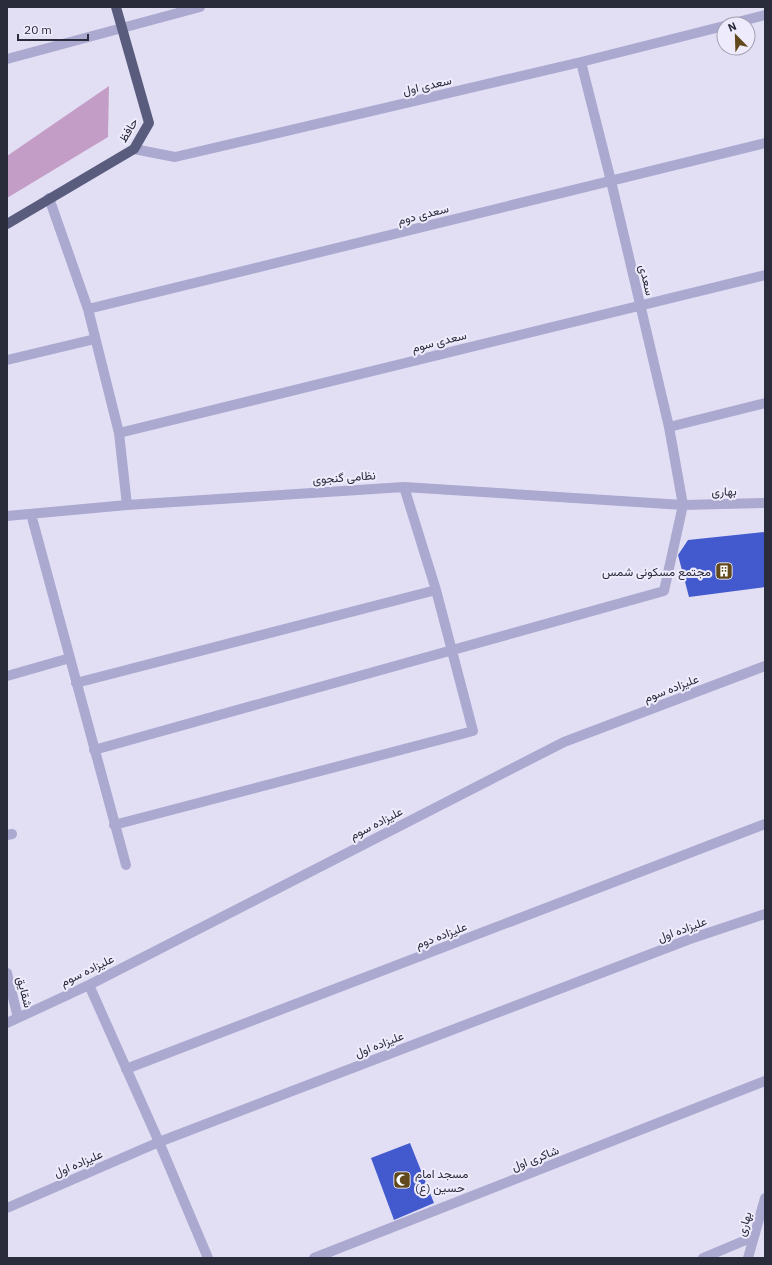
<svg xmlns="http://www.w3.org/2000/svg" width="772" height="1265" font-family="'IBM Plex Sans',Vazirmatn,sans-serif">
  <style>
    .green { fill: #c39dc6 }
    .building { fill: #435acf }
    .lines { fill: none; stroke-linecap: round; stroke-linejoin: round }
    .minor { stroke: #aba9cf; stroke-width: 10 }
    .major { stroke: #5a5c7e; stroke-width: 10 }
    .labels { text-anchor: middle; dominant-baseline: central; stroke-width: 4; stroke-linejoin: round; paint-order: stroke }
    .street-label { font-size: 12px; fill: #2a2b3b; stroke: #eeecfc }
    .poi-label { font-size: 12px; fill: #2a2b3b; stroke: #eeecfc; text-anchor: end }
  </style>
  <rect width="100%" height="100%" fill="#e2dff5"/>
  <!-- green -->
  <path class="green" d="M109 86 108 137 7 198V156Z"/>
  <!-- building -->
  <path class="building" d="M765 532V587L689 597 678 555 688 540Z
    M410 1143 434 1203 394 1220 371 1158Z"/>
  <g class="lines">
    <!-- minor -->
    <path class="minor" d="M730 24 765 15
      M7 59 200 7
      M134 149 175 157 581 62 724 26
      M49 198 88 309 119 433 127 505
      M88 309 765 143
      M7 360 95 339
      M669 427 765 403
      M119 433 765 275
      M31 514 126 865
      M7 516 127 505 404 487 683 505 765 503
      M7 676 70 658
      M76 683 436 590
      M94 750 664 591 683 505 669 427 611 181 581 62
      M114 825 473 731 436 590 404 487
      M7 835 12 834
      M7 973 18 1018
      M89 985 159 1142 208 1258
      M7 1023 89 985 564 742 765 666
      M126 1069 765 824
      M7 1208 159 1142 690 939 765 914
      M314 1258 765 1081
      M703 1258 753 1237
      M748 1258 765 1198"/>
    <!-- major -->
    <path class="major" d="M7 224 134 149 149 123 116 7"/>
  </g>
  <!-- icons -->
  <defs>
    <symbol id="building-square" viewBox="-11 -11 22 22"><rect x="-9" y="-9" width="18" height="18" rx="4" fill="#61491b" stroke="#eeecfc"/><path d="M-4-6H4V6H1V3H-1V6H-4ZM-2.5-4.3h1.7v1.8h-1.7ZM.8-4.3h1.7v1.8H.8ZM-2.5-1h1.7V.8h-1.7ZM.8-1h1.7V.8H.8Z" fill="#fff"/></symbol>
    <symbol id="mosque-square" viewBox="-11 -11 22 22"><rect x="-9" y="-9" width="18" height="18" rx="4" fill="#61491b" stroke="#eeecfc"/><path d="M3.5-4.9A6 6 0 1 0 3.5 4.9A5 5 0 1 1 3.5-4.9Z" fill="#fff"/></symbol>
  </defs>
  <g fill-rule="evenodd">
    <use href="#building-square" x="714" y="561" width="20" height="20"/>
    <use href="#mosque-square" x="392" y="1170" width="20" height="20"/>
  </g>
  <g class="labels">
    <!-- street labels -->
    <g class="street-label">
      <text transform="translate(427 85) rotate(-13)">سعدی اول</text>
      <text transform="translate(128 130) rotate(-59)">حافظ</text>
      <text transform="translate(423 214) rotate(-14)">سعدی دوم</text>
      <text transform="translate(647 280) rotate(77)">سعدی</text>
      <text transform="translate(439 341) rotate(-14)">سعدی سوم</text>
      <text transform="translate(344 477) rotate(-4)">نظامی گنجوی</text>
      <text transform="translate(724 491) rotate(-1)">بهاری</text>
      <text transform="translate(671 688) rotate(-21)">علیزاده سوم</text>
      <text transform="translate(376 823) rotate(-27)">علیزاده سوم</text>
      <text transform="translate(682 929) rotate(-20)">علیزاده اول</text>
      <text transform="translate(441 935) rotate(-21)">علیزاده دوم</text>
      <text transform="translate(87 970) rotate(-26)">علیزاده سوم</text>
      <text transform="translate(25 992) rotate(76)">شقایق</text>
      <text transform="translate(379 1044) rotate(-21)">علیزاده اول</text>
      <text transform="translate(535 1158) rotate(-21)">شاکری اول</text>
      <text transform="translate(78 1163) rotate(-23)">علیزاده اول</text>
      <text transform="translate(744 1224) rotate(-74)">بهاری</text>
    </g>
    <!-- poi labels -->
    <g class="poi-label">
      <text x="711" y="571">مجتمع مسکونی شمس</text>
      <text x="415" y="1173" text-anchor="start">مسجد امام<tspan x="415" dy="14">حسین (ع)</tspan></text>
    </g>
  </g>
  <!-- border -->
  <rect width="772" height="1265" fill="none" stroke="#2a2b3b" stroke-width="16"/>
  <!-- north arrow -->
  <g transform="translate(736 36) rotate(337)"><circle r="19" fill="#eeecfc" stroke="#a09faf"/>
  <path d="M0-3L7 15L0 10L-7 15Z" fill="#61491b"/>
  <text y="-6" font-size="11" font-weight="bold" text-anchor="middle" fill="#2a2b3b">N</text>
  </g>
  <!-- scale -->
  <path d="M18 34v6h70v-6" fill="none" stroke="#2a2b3b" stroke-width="2"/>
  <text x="24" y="34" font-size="12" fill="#2a2b3b" stroke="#eeecfc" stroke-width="3" paint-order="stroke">20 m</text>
</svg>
